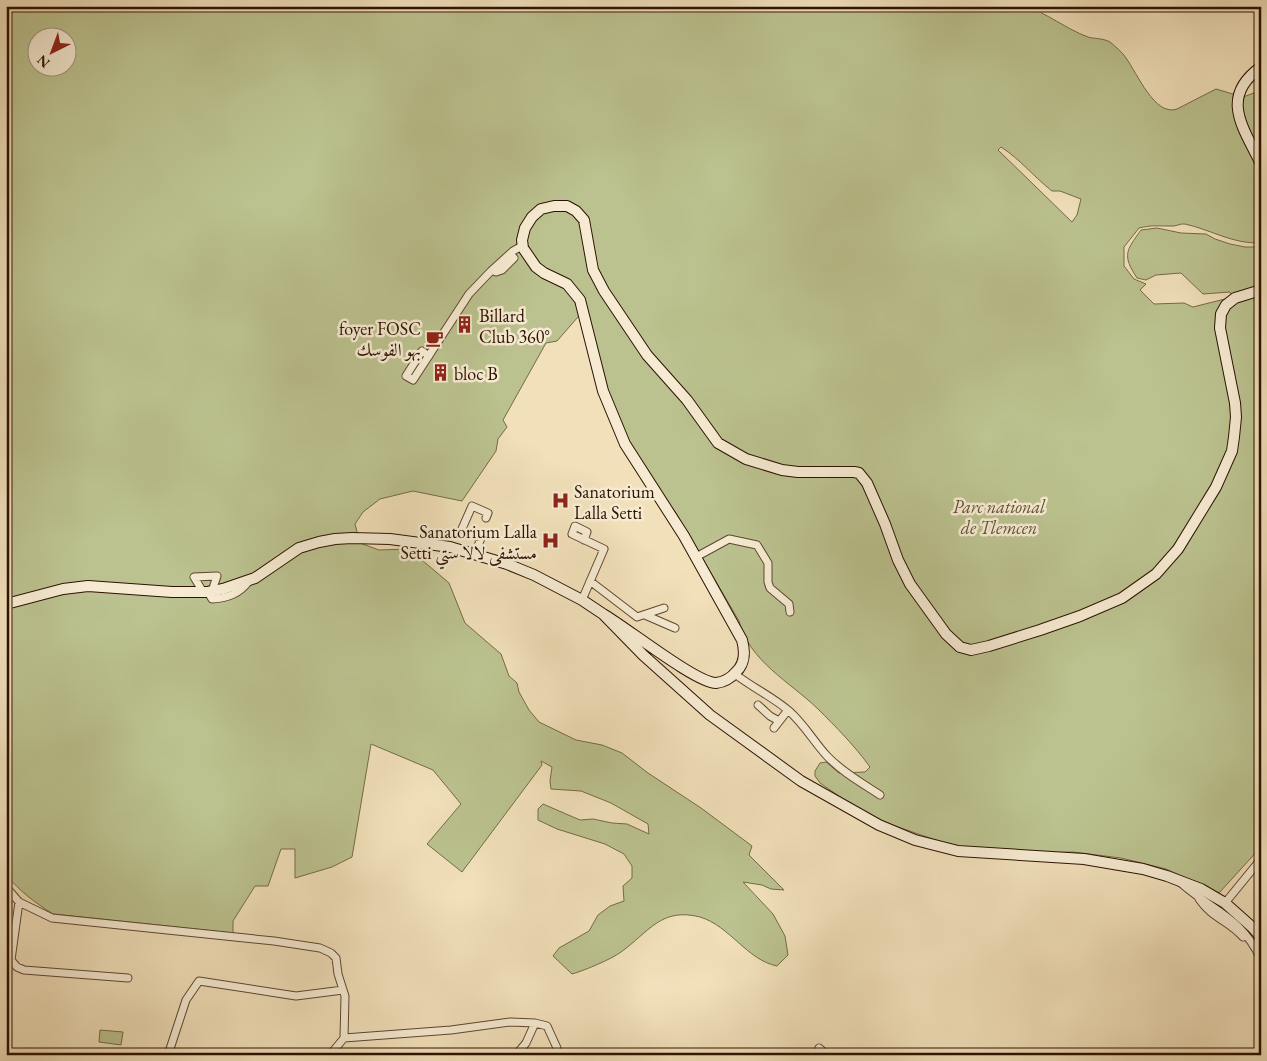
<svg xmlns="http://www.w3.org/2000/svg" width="1267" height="1061" font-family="'EB Garamond',Amiri,serif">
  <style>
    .green { fill: #bbc28f; stroke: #746a48; fill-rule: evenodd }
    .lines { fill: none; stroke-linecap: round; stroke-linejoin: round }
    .minor-casing { stroke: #5e4630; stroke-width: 9 }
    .secondary-casing { stroke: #2d1202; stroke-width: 12 }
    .minor { stroke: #f6ebd2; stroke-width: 7 }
    .secondary { stroke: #f6ebd2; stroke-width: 10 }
    .labels { text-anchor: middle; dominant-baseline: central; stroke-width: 5; stroke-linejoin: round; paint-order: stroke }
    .poi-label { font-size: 18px; fill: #2d1202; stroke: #f6ebd2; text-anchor: start }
    .park-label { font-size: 18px; font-style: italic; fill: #5f5033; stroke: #f6ebd2 }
  </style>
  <rect width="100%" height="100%" fill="#f1e0ba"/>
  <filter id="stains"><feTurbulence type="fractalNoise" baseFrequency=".004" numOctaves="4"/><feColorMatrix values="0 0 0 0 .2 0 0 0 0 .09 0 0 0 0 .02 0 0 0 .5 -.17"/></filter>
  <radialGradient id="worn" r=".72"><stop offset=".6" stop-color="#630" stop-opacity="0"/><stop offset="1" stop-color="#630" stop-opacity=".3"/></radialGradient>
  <!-- green -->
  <path class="green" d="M6 6H1025C1047 13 1066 29 1088 37 1095 39 1103 38 1110 42 1116 47 1122 52 1126 58 1137 73 1155 117 1177 109L1216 89 1243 97 1254 93 1261 96V243C1232 244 1212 230 1185 224 1180 223 1176 227 1170 226 1158 226 1152 225 1139 228L1124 247V266L1134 279 1146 284 1140 290 1154 304 1184 303 1193 307 1233 297 1230 292 1203 294 1181 273 1156 275 1146 280 1137 278C1122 255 1126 251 1141 230L1157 228 1181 233 1206 234 1215 239 1230 244 1245 247H1261V847L1219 893 1166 869 1121 858 1073 852 1037 853 956 847 898 827 862 812 820 783 815 776V771L820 763 826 762 839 773 865 772 870 767C855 746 836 727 818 709 790 682 749 661 739 621L676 513 656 487 628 440 608 395 584 310 557 341 546 343 503 420 507 427 498 439 496 451 462 501 413 491 380 499 363 512 355 524 360 543 379 550 409 549 449 583 465 623 501 654 509 676 517 683 519 692 529 710 539 722 576 740 602 745 622 753 648 773 701 808 752 846 749 855 784 890 771 889 762 885 743 882 773 914 785 936 788 955 777 966C747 960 730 926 700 917 661 907 649 932 621 952 612 959 583 971 572 974L553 956 559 948 589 931 598 915 610 906 624 901 623 886 632 878V866L624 854 605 844 557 829 538 820V809L543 804 580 820 593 819 612 823 627 824 649 834 648 824 611 803 581 791 551 789 550 781 552 767 541 761 542 765 462 872 427 844 461 804 433 770 371 744 352 857 332 867 295 878V849H281L268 886H255L233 921V933L53 914C34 902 21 892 6 875ZM38 38H68V68H38ZM1001 147C1020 159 1034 177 1052 191H1060L1081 199 1077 215 1072 222 998 150Z
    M100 1030 123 1032 121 1045 99 1042Z"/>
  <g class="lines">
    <defs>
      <path id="minor" d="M493 269 496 272 502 270 514 258 510 254
        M429 356 422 351 406 376 413 380 469 294 491 271 513 251 522 246
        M475 554 481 538 461 531 472 506 488 513 486 518
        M696 557 729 539 757 545 768 563V582L770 588 789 604 790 612
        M590 581 637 617 664 608
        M203 592 194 577 217 576 212 591
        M208 592 212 599C228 598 239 594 249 581
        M582 600 604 549 572 534 575 526 587 532 584 540
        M645 615 675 628
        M735 674C753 688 773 697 789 711 804 724 814 742 827 756 842 772 862 783 880 795
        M758 705 770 716 779 721
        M774 728 788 710
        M1181 883C1214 912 1240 916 1261 959
        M6 887 19 902 52 918 274 941 320 948 331 953 336 958 338 974 345 996 344 1038 330 1055
        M1199 899C1212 918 1229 921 1243 937
        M19 902 11 960 17 967 24 970 128 978
        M1225 903 1261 859
        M535 1023 547 1026 557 1048V1055
        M344 1038 451 1030 510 1022 535 1023 526 1043 516 1055
        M819 1048 827 1055
        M168 1055 186 1000 199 981 296 996 343 990"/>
      <path id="secondary" d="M1261 67C1219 97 1243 127 1261 164
        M6 604 63 589 88 586 172 592H208L223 589 255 578 299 548 319 542 335 539 352 538 390 539 450 547 507 564 534 575 582 600 603 614 643 655 710 715 801 781 879 825 915 840 958 851 1084 859 1143 869 1167 876 1201 889 1225 903 1252 927 1261 937
        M603 614C626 627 696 683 716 683 724 682 731 678 736 672 745 664 745 651 742 640L684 536 625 444 603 391 580 300 567 284 544 273 536 267 523 248 522 240 525 228 532 217 541 209 554 206H567L576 211 584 220 593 270 604 291 647 355 687 400 718 443 746 459 782 470 798 472H854L859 473 867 483 885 524 898 560 910 584 946 634 960 647 971 650 989 646 1040 630 1080 616 1122 598 1156 574 1178 549 1216 487 1232 451 1234 437 1236 417 1235 403 1220 328 1221 314 1226 305 1235 298 1261 290"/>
    </defs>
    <!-- minor casing -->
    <use href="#minor" class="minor-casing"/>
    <!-- secondary casing -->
    <use href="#secondary" class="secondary-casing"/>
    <!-- minor -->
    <use href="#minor" class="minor"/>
    <!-- secondary -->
    <use href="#secondary" class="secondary"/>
  </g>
  <!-- icons -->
  <defs>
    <symbol id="building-bare" viewBox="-9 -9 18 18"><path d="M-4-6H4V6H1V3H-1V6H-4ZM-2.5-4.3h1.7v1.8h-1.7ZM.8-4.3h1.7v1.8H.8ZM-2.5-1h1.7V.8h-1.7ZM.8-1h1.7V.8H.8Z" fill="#8f2418" stroke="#f6ebd2" stroke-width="2.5" paint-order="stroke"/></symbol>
    <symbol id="cafe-bare" viewBox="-9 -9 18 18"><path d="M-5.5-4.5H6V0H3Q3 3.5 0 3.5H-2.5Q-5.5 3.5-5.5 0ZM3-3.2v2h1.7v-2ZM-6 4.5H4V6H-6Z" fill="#8f2418" stroke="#f6ebd2" stroke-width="2.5" paint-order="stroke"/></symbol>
    <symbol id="hospital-bare" viewBox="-9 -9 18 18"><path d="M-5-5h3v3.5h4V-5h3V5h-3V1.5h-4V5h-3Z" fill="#8f2418" stroke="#f6ebd2" stroke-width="2.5" paint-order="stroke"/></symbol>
  </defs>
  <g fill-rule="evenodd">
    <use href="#building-bare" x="452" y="312" width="25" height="25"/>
    <use href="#cafe-bare" x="422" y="326" width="25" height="25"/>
    <use href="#building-bare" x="428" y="360" width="25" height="25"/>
    <use href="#hospital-bare" x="548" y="488" width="25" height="25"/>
    <use href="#hospital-bare" x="538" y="528" width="25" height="25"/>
  </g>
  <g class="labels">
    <!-- poi labels -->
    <g class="poi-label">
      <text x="479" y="315">Billard<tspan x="479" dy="21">Club 360°</tspan></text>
      <text x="421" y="328" text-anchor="end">foyer FOSC<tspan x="421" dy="21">بهو الفوسك</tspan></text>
      <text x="454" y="373">bloc B</text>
      <text x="574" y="491">Sanatorium<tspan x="574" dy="21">Lalla Setti</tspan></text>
      <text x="537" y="531" text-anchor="end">Sanatorium Lalla<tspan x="537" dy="21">Setti مستشفى لالا ستي</tspan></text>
    </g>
    <!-- park labels -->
    <g class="park-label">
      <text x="999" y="506">Parc national<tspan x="999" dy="21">de Tlemcen</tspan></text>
    </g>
  </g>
  <!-- margin -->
  <rect width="1267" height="1061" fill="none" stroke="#f1e0ba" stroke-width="25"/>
  <rect x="8" y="8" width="1252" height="1046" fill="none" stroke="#2d1202" stroke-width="2.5"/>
  <rect x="12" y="12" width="1242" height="1036" fill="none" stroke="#2d1202"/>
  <!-- north arrow -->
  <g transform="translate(52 52) rotate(222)"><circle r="24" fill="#f6ebd2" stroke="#a6947f"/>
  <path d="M0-4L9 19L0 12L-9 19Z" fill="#8f2418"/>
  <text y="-8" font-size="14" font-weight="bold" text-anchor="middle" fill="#2d1202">N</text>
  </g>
  <rect width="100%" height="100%" filter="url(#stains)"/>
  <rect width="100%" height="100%" fill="url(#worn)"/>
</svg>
